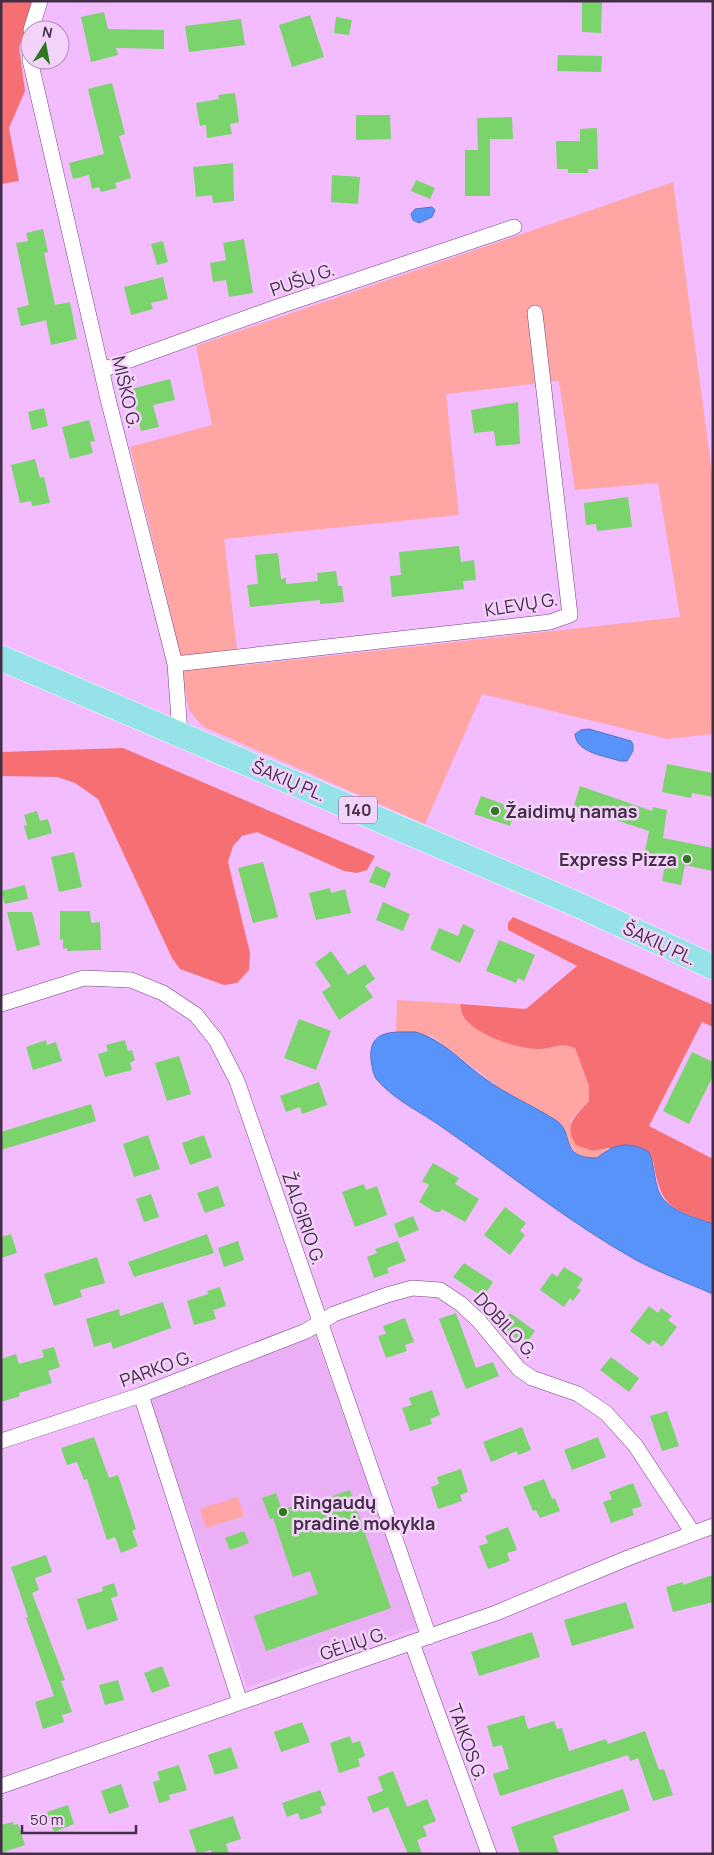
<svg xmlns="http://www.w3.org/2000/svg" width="714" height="1855" font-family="Manrope,sans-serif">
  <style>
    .built { fill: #ebaff6 }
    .green { fill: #ffa5a4; fill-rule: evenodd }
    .forest { fill: #f67073 }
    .water { fill: #5893f9; stroke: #5274c4 }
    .building { fill: #7ad36b }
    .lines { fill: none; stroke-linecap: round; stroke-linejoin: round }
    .minor-casing { stroke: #73437d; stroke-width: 16 }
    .primary-casing { stroke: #fff; stroke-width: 26 }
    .minor { stroke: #fff; stroke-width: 15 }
    .primary { stroke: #95e3e8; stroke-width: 25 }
    .poi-dot { fill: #2d781f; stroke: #f4d3fb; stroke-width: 2 }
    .labels { text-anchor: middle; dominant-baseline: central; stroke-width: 5; stroke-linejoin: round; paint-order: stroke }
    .shield { fill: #f4d3fb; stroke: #785f7d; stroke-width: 1 }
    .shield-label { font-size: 16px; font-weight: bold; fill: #432d47 }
    .street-label { font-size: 18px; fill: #432d47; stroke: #f4d3fb }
    .poi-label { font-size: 18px; font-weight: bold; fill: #432d47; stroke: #f4d3fb; text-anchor: start }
  </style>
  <rect width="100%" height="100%" fill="#f3bcfe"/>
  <!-- built -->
  <path class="built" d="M315 1335 418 1627 247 1687 149 1396Z"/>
  <!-- green -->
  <path class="green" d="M673 182 713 480 712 734 667 739 482 694 425 824 202 726 189 710 171 615 130 447 212 425 196 346ZM559 381 575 490 658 483 680 617 239 666 224 539 459 515 446 394Z
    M397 1000 460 1004 464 1018 542 1049 562 1043 575 1048 589 1086V1101L570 1121 593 1151 608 1148 598 1158C581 1158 575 1155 567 1140L432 1036 396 1032Z
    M238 1497 244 1516 206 1528 200 1509Z"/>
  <!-- forest -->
  <path class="forest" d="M1 1H37L19 47 25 91 9 128 19 181 1 184Z
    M123 748 375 856 367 870 357 873 344 871 257 832 242 836 233 846 228 862 250 953 249 970 237 983 224 985 180 969 172 958 98 799 75 783 57 777 1 776V752Z
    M513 917 713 1005V1027L702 1022 649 1126 713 1159V1224C669 1207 662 1209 653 1161L608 1148 593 1151 576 1145C563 1124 575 1117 589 1101V1086L575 1048C557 1042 557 1048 541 1049 517 1049 481 1037 465 1019 462 1015 461 1009 460 1004L526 1009 577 966 508 930V923Z"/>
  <!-- water -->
  <path class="water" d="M432 207 435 210 432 217 419 223 413 220 411 214 415 209Z
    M589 729 631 741 633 744V751L627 761H620C606 756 576 753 575 734L581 730Z
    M416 1032C443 1040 462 1062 484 1078 507 1095 534 1106 557 1121 575 1134 558 1158 597 1158 615 1143 629 1141 649 1152 654 1164 654 1177 658 1190 666 1211 694 1217 713 1224V1294C688 1283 660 1273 636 1260 568 1222 507 1172 442 1127 421 1112 396 1101 378 1081 373 1076 372 1066 371 1060 368 1029 393 1032 416 1032Z"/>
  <!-- building -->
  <path class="building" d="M582 1H602L601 33 582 32Z
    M104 12 108 29 164 30V49L116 48 118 55 91 62 81 17Z
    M310 15 324 57 292 67 279 25Z
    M336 17 352 20 349 35 334 33Z
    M241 19 245 45 189 52 185 26Z
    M558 55 602 56 601 72 557 71Z
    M112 83 125 134 119 136 131 178 115 183 117 188 101 192 99 187 92 189 89 175 73 179 69 163 104 154 88 89Z
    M235 93 239 122 230 124 232 134 207 138 206 125 200 126 196 103 219 99 218 95Z
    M356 115H390L391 139 356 140Z
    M512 117 513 139H490V196H465V150H478L477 118Z
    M597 128 598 169H588V173H568V169H557L556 141H580V129Z
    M233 163 234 201 213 203 212 195 196 197 193 167Z
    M332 175 360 177 358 204 331 202Z
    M416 180 435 188 430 199 411 191Z
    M43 229 48 252 44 253 55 305 70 302 77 339 51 345 46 320 21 326 17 308 29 305 16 243 28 241 26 233Z
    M244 239 253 293 229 297 226 280 213 282 210 263 226 260 223 243Z
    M163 241 168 262 157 265 151 244Z
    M163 277 168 299 151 303 153 309 131 315 124 287Z
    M170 379 175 400 153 405 159 427 141 431 131 389Z
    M518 402 520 444 496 446 494 431 474 433 471 410Z
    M44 408 48 426 32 430 28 412Z
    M89 420 95 441 90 442 93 453 70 459 62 427Z
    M35 459 40 478 44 477 50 503 32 506 31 501 20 503 11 465Z
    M628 497 632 527 597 531 596 524 586 525 584 503Z
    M459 546 461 562 474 560 476 580 463 581 464 589 392 597 390 576 401 575 399 552Z
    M278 553 281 579 286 578V584L318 581 317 573 336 571 338 586H342L344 602 320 604V600L250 607 247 585 258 584 255 555Z
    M667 764 713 773V797L692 793 691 798 662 792Z
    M580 786 652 811 653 807 667 810 663 838 713 848V871L685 865 681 885 662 881 665 866 643 862 649 831 574 806Z
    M481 796 516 809 510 826 474 814Z
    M37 811 40 821 48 819 52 833 28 840 24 826 27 825 24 815Z
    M74 852 82 887 59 892 51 857Z
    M263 862 278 917 253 923 238 868Z
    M376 866 391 873 385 888 369 882Z
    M25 885 28 899 5 904 1 891Z
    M330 888 331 893 345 889 351 913 316 920 309 893Z
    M383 902 410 914 403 931 376 920Z
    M60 911H90L91 923 100 922 101 950 67 951V948L63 949V939L60 940Z
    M7 912H32L40 945 17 951Z
    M463 924 475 930 460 963 430 949 439 928 458 936Z
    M499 940 535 955 524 981 518 978 516 983 486 971Z
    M331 951 348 975 365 964 375 979 365 986 373 997 339 1020 322 992 331 986 315 963Z
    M299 1019 331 1031 316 1070 284 1058Z
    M46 1040 47 1045 56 1042 62 1061 33 1070 26 1047Z
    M125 1040 128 1051 132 1050 135 1060 130 1063 132 1070 105 1077 98 1054 108 1051 106 1045Z
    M692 1052 713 1062V1076L689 1124 663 1111Z
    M179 1056 191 1094 167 1101 155 1063Z
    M319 1082 327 1105 302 1114 300 1107 286 1112 280 1096Z
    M91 1104 96 1121 1 1150V1132Z
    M148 1135 160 1169 134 1177 123 1144Z
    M204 1135 212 1157 190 1165 182 1143Z
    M433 1163 459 1178 455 1184 479 1199 465 1222 442 1209 440 1212H435L419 1202 429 1185 422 1181Z
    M364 1184 366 1190 377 1186 387 1215 355 1227 342 1192Z
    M218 1186 225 1206 205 1213 197 1193Z
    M151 1194 159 1217 144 1222 136 1199Z
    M505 1207 526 1223 520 1231 525 1235 510 1255 484 1235Z
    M413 1216 419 1230 399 1238 394 1224Z
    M11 1234 17 1253 1 1258V1237Z
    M207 1234 214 1253 134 1277 128 1262Z
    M238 1241 244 1260 224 1267 218 1248Z
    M398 1241 406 1261 387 1268 389 1273 374 1278 367 1257 377 1253 375 1249Z
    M97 1257 105 1283 80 1290 82 1297 54 1306 44 1274Z
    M464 1263 493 1282 483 1297 453 1277Z
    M564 1267 583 1279 577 1288 581 1290 573 1301 570 1298 564 1307 540 1290 552 1273 557 1277Z
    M220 1287 226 1306 213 1310 216 1319 194 1325 187 1301 208 1294 207 1291Z
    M163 1302 171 1328 113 1349 111 1342 94 1347 86 1319 119 1309 120 1316Z
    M649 1306 658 1313 661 1308 672 1316 668 1320 677 1327 662 1347 653 1340 649 1345 630 1331Z
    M456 1313 476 1368 493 1362 499 1376 466 1389 439 1319Z
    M510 1313 535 1331 525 1345 509 1333 507 1337 498 1329Z
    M405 1318 414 1342 405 1345 407 1351 386 1358 378 1336 386 1334 383 1326Z
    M54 1347 60 1367 48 1371 52 1383 19 1393 20 1396 1 1402V1359L16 1354 19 1364 44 1357 42 1350Z
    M611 1357 639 1378 629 1392 600 1370Z
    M432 1390 440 1415 430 1419 432 1424 410 1431 402 1408 412 1405 409 1398Z
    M667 1411 679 1446 662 1451 650 1416Z
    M522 1427 531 1450 518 1455 517 1451 491 1462 483 1442Z
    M94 1437 109 1478 118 1475 136 1529 132 1531 138 1546 121 1553 115 1537 107 1540 87 1479 84 1480 77 1462 67 1465 61 1448Z
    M598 1437 606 1457 572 1470 564 1450Z
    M461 1469 468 1492 460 1495 462 1501 438 1509 431 1487 439 1484 437 1477Z
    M544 1479 552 1499 555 1498 560 1511 540 1518 536 1510 533 1511 523 1487Z
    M633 1483 642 1506 632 1509 634 1515 611 1523 603 1502 612 1499 609 1492Z
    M350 1490 391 1608 266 1651 254 1616 318 1594 310 1571 293 1577 273 1518 270 1519 262 1498 276 1493 282 1510 300 1503 301 1507Z
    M508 1527 517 1550 507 1553 510 1561 488 1569 479 1546 488 1543 485 1536Z
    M244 1531 249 1543 230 1550 225 1538Z
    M46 1555 52 1572 35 1578 39 1590 32 1593 65 1680 61 1681 72 1712 62 1715 64 1722 43 1729 35 1702 54 1696 26 1618 28 1617 11 1567Z
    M713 1575V1602L673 1612 666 1587 683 1582V1585Z
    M114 1583 118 1596 111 1598 118 1620 87 1630 77 1599 103 1591 102 1587Z
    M626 1602 634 1628 572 1646 564 1620Z
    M532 1632 540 1657 479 1676 471 1652Z
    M162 1666 170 1686 152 1693 144 1673Z
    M118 1680 124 1700 105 1705 99 1685Z
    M524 1715 528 1729 554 1721 557 1729 562 1728 569 1751 606 1739 608 1744 645 1731 659 1770 664 1769 673 1795 653 1801 638 1758 630 1761 628 1755 500 1796 493 1774 509 1769 502 1745 493 1747 487 1726Z
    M302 1722 310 1742 281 1752 274 1732Z
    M350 1736 352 1743 360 1741 365 1756 358 1759 360 1766 339 1773 330 1743Z
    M231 1747 238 1768 215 1775 208 1755Z
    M179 1765 187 1790 169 1795 170 1800 159 1803 153 1782 160 1780 157 1772Z
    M393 1771 407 1807 427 1799 436 1821 423 1826 427 1836 417 1840 422 1854H408L388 1807 373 1813 367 1797 383 1791 378 1777Z
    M121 1784 129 1807 109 1814 101 1791Z
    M623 1789 630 1810 553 1836 559 1854H520L511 1827Z
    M320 1790 326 1805 320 1807 322 1813 301 1820 298 1813 287 1817 282 1803Z
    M68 1805 74 1824 54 1832 47 1812Z
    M233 1816 241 1839 226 1844 229 1854H212L211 1850 197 1854 189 1830Z
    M13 1822 14 1825 18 1824 25 1845 1 1853V1825Z"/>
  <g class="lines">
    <defs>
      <path id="minor" d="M31 30 40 1
        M30 39V58
        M30 60 108 399 175 664 180 734
        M102 370 277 307 514 227
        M175 664 550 622 570 615 535 313
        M1 1004 84 978 131 980 163 993 196 1015 216 1040 237 1081 429 1637
        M141 1395 240 1702
        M1 1441 141 1395 306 1331 334 1314 387 1295 412 1288 440 1290 461 1304 479 1321 519 1369 532 1378 578 1394 606 1413 635 1445 693 1533
        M412 1643 489 1854
        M1 1786 496 1613 628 1558 713 1526"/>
      <path id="primary" d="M1 658 574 903 713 967"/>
    </defs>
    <!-- minor casing -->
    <use href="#minor" class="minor-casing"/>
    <!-- primary casing -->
    <use href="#primary" class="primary-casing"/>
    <!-- minor -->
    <use href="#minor" class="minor"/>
    <!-- primary -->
    <use href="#primary" class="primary"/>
  </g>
  <!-- markers -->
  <g class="poi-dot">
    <circle cx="495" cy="811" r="5"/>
    <circle cx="687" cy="859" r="5"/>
    <circle cx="283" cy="1512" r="5"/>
  </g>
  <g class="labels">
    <!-- shield labels -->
    <rect class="shield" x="339" y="796.5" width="38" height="27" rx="4"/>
    <g class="shield-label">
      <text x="358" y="810">140</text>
    </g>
    <!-- street labels -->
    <g class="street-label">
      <text transform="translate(302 279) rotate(-19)">PUŠŲ G.</text>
      <text transform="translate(127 392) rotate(77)">MIŠKO G.</text>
      <text transform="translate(521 604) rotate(-9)">KLEVŲ G.</text>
      <text transform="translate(289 780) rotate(23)">ŠAKIŲ PL.</text>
      <text transform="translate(660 943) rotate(25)">ŠAKIŲ PL.</text>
      <text transform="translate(304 1218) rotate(71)">ŽALGIRIO G.</text>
      <text transform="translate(506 1325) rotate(47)">DOBILO G.</text>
      <text transform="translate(156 1368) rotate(-20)">PARKO G.</text>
      <text transform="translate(353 1643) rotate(-19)">GĖLIŲ G.</text>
      <text transform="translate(468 1742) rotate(70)">TAIKOS G.</text>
    </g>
    <!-- poi labels -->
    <g class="poi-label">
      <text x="505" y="811">Žaidimų namas</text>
      <text x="677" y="859" text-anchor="end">Express Pizza</text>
      <text x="293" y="1502">Ringaudų<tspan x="293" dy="21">pradinė mokykla</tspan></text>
    </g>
  </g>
  <!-- border -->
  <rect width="714" height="1855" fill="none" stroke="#432d47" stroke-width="5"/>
  <!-- north arrow -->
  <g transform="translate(45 45) rotate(11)"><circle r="24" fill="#f4d3fb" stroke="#ad91b3"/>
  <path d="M0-4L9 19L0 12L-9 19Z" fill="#2d781f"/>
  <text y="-8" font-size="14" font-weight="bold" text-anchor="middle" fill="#432d47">N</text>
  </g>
  <!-- scale -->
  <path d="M22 1825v8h114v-8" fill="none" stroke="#432d47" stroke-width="2.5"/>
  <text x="30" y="1825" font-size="15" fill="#432d47" stroke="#f4d3fb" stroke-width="4" paint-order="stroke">50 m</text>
</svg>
